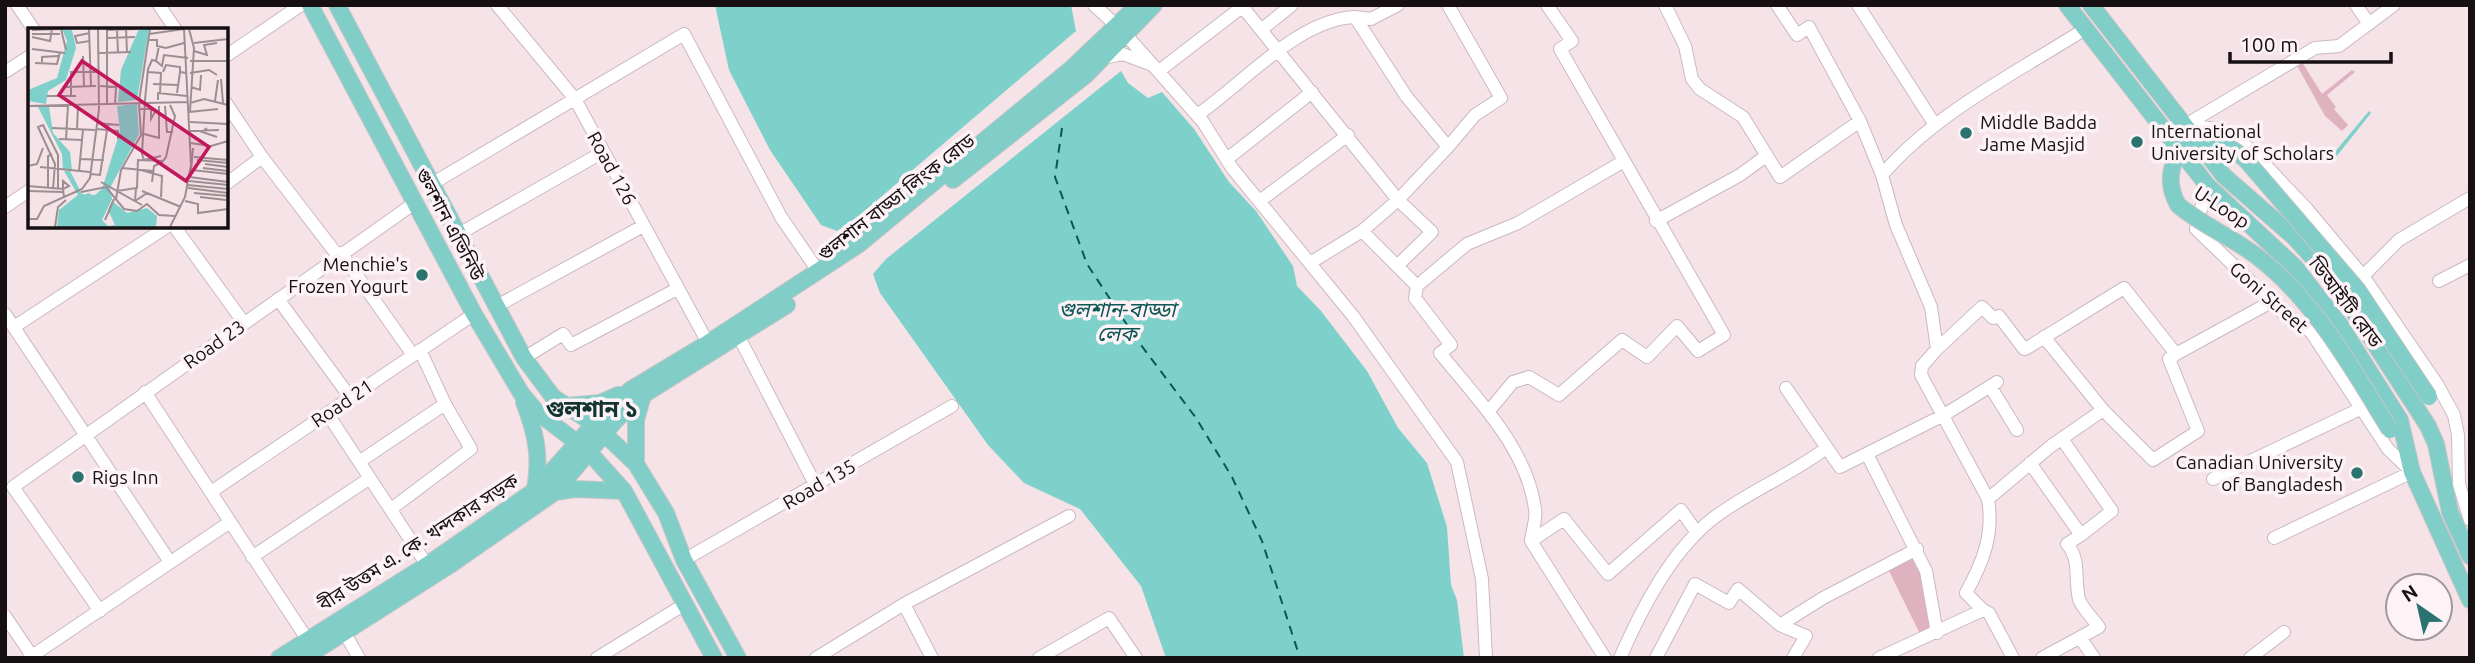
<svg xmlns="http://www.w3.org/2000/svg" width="2475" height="663" font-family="Ubuntu,'Noto Sans Bengali',sans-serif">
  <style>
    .green { fill: #dfb2c0 }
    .water { fill: #7dd1ca }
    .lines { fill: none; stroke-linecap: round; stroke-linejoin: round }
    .ferry { stroke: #0c5753; stroke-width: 2; stroke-dasharray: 9 7; stroke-linecap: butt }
    .minor-casing { stroke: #cab9be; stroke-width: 14 }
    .major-casing { stroke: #c7c6c6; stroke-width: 18 }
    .minor { stroke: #fff; stroke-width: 12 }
    .major { stroke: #81cdc8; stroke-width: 16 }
    .major-bridge-casing { stroke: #c7c6c6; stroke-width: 18; stroke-linecap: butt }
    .major-bridge { stroke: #81cdc8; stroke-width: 16 }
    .poi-dot { fill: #2a736e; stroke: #fdf3f6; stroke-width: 2.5 }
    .labels { text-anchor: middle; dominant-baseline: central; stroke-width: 7; stroke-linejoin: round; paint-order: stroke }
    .poi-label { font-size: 19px; fill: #161012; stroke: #fdf3f6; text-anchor: start }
    .street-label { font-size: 19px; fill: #161012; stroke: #fdf3f6 }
    .water-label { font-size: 21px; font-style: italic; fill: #0c5753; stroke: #fdf3f6 }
    .quarter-label { font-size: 23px; font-weight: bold; fill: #123532; stroke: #fdf3f6 }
    .inset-river { fill: none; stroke: #7dd1ca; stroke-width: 3.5 }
    .inset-road { fill: none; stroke: #9c8f92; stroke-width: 2 }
    .view { fill: #c2185b; fill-opacity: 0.15; stroke: #c2185b; stroke-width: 3.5 }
    .inset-edge { fill: none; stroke: #161012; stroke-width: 3.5 }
  </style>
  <rect width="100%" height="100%" fill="#f5e3e8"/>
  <!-- green -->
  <path class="green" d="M2300 59 2322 94 2352 70 2355 72 2327 95 2336 107 2334 109 2348 125 2342 131 2325 116 2295 62Z
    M1914 555 1923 571 1935 625 1919 632 1888 569Z"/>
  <!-- water -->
  <path class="water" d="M715 5H1071L1076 31 855 219 837 231 821 225 770 150 729 70Z
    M1121 71 1128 83 1148 98 1162 92 1194 129 1229 182 1256 211 1293 266 1297 286 1321 311 1367 371 1398 428 1427 463 1447 527 1451 585 1457 600 1464 658H1166L1141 586 1080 509 1024 483 988 445 880 293 873 274 886 259Z
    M2369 111 2371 113 2332 162 2329 159Z"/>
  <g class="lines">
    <!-- ferry -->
    <path class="ferry" d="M1062 128 1055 177 1087 264 1135 337 1196 418 1232 477 1262 541 1300 658"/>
    <defs>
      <path id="minor" d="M17 5 34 30
        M159 5 176 30
        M497 5 575 99 708 343
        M1094 5 1118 27
        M1241 5 1398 200 1362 231 1417 286 1415 298 1451 345 1440 353C1477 399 1527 448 1535 509 1537 518 1532 531 1531 541L1605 658
        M1665 5 1685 46 1692 79 1700 89 1743 117 1780 177 1860 121
        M1777 5 1797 35 1809 27 1860 121 1882 175 1896 225 1931 307 1937 349 1922 366 1921 375 1988 499C1994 535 1983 562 1966 593L1983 610 1879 658
        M1858 5 1935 125
        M2356 5 2369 24
        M1355 17 1371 19 1398 5
        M1261 30 1292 5
        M1127 36 1203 122 1232 168 1353 316 1457 462 1482 579 1486 658
        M226 56 301 5
        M1103 58 1123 54 1152 65
        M1159 71 1242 7
        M5 72 30 56
        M226 103 262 157 338 256
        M1197 115C1243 84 1298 19 1355 17L1406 96 1448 147 1475 115 1501 98 1448 5
        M2184 126 2315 48 2339 46 2394 5
        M2188 132 2202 127 2223 130 2251 150 2307 209 2363 276 2437 384 2454 415 2458 435 2459 484 2470 520
        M1227 159 1312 92
        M1882 175C1936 112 2016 73 2085 29
        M226 184 262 157
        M430 185 684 34 781 217 818 271
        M2207 185 2196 229 2283 313 2311 332 2388 449 2412 472 2274 538
        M1261 200 1348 135
        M5 207 30 190
        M1656 221 1740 175 1766 156
        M174 226 244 323
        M457 235 603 152
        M341 253 413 355
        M1310 263 1362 231
        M1397 266 1432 232 1398 200 1448 147
        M2363 276 2399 240 2470 198
        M2439 281 2470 265
        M1417 286 1467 244 1518 223 1624 161
        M278 299 350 397
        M495 307 643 226
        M5 314 170 562
        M14 327 168 226
        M739 337 816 486
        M2044 337 2103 410 2153 460 2198 431 2169 359 2176 354
        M1937 349 1982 307 1993 318 1999 316 2024 349 2027 348 2124 288 2176 354 2271 302
        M524 358 563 334 571 345 677 289
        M1990 386 2017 430
        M1786 388 1840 467 1944 415 1997 382
        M145 392 307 639
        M1488 412 1513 382 1529 377 1559 395 1622 340 1647 357 1677 326 1698 351 1724 335 1560 49 1572 41 1547 5
        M327 413 427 565
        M2062 439 2112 511 2081 535
        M1867 454 1926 571 1937 633
        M359 462 445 404
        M2030 463 2081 535 2067 544C2081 560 2074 579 2079 599 2082 608 2093 619 2099 627L2042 658
        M2213 479 2362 408
        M13 487 416 202
        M13 487 100 611
        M211 492 474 314
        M1988 499 2051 446 2103 410
        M391 509 471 449 445 404 420 350
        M1531 541 1564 519 1608 574 1681 510 1697 533
        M252 557 370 478
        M684 560 952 406
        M904 604 932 658
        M1983 610 1989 613 2013 658
        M5 616 32 656
        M344 632 359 658
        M2081 639 2094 658
        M29 658 230 522
        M597 658 685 604
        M816 658 904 604 1069 516
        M1039 658 1109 618 1136 658
        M1620 658C1641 610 1670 553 1711 520 1745 493 1789 476 1825 449
        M1656 658 1695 584 1729 603 1738 589 1780 625
        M1793 658 1806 636 1780 625 1823 598 1917 549
        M2250 658 2284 632"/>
      <path id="major" d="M310 5 474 314 521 393 536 411 589 452 624 491 714 658
        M337 5 524 358 553 397 594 424 636 464 666 513 684 560 738 658
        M2067 5 2207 185 2295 267 2340 325 2400 420 2412 472 2470 600
        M2091 5 2224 176 2294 237 2334 281 2428 426 2436 444 2450 512 2470 556
        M953 180 1086 75 1154 5
        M524 402C536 434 541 456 535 489
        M566 406 600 403 618 395
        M636 464V420L643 395
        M555 492 575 489 624 491
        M279 658 427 565 534 491 594 424 630 390 708 343 858 245 1072 68 1138 5
        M304 658 450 565 555 492 615 421 643 395 787 305"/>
    </defs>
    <!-- minor casing -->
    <use href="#minor" class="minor-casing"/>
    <!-- major casing -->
    <use href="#major" class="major-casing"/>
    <!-- minor -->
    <use href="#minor" class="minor"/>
    <!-- major -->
    <use href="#major" class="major"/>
    <defs>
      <path id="major-bridge" d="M2390 430C2354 371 2315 301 2259 258 2234 238 2203 226 2178 205 2152 158 2201 116 2246 160L2357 289 2429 397"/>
    </defs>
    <!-- major-bridge casing -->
    <use href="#major-bridge" class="major-bridge-casing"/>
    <!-- major-bridge -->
    <use href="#major-bridge" class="major-bridge"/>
  </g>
  <!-- markers -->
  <g class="poi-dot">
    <circle cx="1966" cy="133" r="7"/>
    <circle cx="2137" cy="142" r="7"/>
    <circle cx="422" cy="275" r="7"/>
    <circle cx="2357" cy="473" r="7"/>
    <circle cx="78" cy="477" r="7"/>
  </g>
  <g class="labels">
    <!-- poi labels -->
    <g class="poi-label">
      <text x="1980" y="122">Middle Badda<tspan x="1980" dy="22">Jame Masjid</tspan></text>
      <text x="2151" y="131">International<tspan x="2151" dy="22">University of Scholars</tspan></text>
      <text x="408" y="264" text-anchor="end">Menchie's<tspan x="408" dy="22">Frozen Yogurt</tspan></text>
      <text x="2343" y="462" text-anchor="end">Canadian University<tspan x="2343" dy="22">of Bangladesh</tspan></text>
      <text x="92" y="477">Rigs Inn</text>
    </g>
    <!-- street labels -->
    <g class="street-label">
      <text transform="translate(612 168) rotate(61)">Road 126</text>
      <text transform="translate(896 197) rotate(-38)">গুলশান বাড্ডা লিংক রোড</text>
      <text transform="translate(2222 207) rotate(33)">U-Loop</text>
      <text transform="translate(450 224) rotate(62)">গুলশান এভিনিউ</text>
      <text transform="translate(2269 297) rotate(41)">Goni Street</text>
      <text transform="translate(2346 302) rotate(53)">ডিআইটি রোড</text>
      <text transform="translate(214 344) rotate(-35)">Road 23</text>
      <text transform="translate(342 403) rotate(-34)">Road 21</text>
      <text transform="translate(819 484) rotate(-30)">Road 135</text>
      <text transform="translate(418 542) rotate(-33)">বীর উত্তম এ. কে. খন্দকার সড়ক</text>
    </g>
    <!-- water labels -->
    <g class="water-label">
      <text x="1117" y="309">গুলশান-বাড্ডা<tspan x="1117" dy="24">লেক</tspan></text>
    </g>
    <!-- quarter labels -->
    <g class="quarter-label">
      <text x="592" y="408">গুলশান ১</text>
    </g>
  </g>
  <!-- overview -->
  <g transform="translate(28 28)">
    <rect width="200" height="200" fill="#f5e3e8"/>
    <path d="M34 1 44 2 48 20 38 52 20 63 18 76 0 73V62L29 50 39 13ZM111 1H121L109 72 90 74 93 42ZM109 76 111 106 82 160 84 171 74 192 80 198 87 197 80 182 84 173 99 185 119 180 129 188 128 199H29L31 182 50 167 36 143H42L54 166 67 167 74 161 92 103 89 78ZM21 78 25 105 42 124 44 142 35 141 34 126 10 79Z" fill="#7dd1ca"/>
    <path class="inset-river" d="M79 157 98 111 104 77M59 166 68 172 77 162M58 168 57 191 68 199M41 199 54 177"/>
    <path class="inset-road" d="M33 1 38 22M61 1 63 58M98 1 99 24M161 1 166 20 162 83M4 2 32 1M79 2 109 1M89 2 90 24M62 5 47 8 49 15 62 13M4 6H32M121 6 156 1M4 9 22 13 24 1M80 10 107 9M120 12H129V18L138 20 156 15M166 15 200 11M4 21 37 25M166 23 179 27 176 17 189 15M71 25 103 24M55 28 56 58M128 33 134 38 136 27 160 30M162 33H200M14 34V29L30 28M7 35 29 36 32 24M120 44 133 45 132 65M135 44 138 37 152 39V44M162 45 181 42 189 47M193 51 195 75M125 56 150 57M72 58 88 59 87 76M38 59 68 58M163 59 172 62 173 47M149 65 152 44 158 45M19 68H48M43 68V44H70M117 72 114 126 116 132 133 128M117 72 120 41 124 32 128 33 131 18M130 72V65L159 68M111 73 122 1M187 73 190 52M79 75V1M162 75 176 71 200 77M0 78 159 74M137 78 139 104H145M112 81H123V91L128 82M161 84 190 81M162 94 200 96M69 95 91 97M24 100 67 102M179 100 174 104 189 109M49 101 50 78M68 101 90 103V111M161 103 191 102M116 106 131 110V78M31 111 54 112M38 111 40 77M162 115 183 118 200 113M166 129 200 132M53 131 76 132M169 132 200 135M177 136 200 139M0 138 9 136 15 120M12 139 62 144M94 140 125 143M175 140 200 143M113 142 134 148 133 169M164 142 200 146M51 143 55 102M163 143 165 120M63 146 72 147 80 96M161 149 200 154M161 153 200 157M73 154 107 173 119 165M124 154 126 138 135 134M160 157 200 161M0 158 35 161V153L41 158 35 161 36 169M20 160V128L24 126M108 160 107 173 114 177M160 160 200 165M25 161 27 136 10 99 15 97 30 127V161M0 163 35 164M89 163 109 160 110 132 135 133 138 129 147 88 142 77M114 163 153 179M53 164 78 159 96 181 109 183 119 176 131 187 147 188M166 165 200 168M172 169 198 172M88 171 93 142 113 107 111 76M157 173 170 176V185L200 181M0 191H9L16 178 54 161 62 150 71 81 70 1M77 192 86 171M27 199 30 179 38 172M142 199 157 169 163 137 156 1"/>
    <path class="view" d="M54 33 181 119 158 153 31 67Z"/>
    <rect width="200" height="200" class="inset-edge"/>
  </g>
  <!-- border -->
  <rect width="2475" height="663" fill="none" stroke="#161012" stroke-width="14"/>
  <!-- north arrow -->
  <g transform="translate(2419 607) rotate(326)"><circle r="33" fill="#fdf3f6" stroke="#a1989b" stroke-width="2"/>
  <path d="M0-5L12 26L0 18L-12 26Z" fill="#2a736e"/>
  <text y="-10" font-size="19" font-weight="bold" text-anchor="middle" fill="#161012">N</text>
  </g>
  <!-- scale -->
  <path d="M2230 52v10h161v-10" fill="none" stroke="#161012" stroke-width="3.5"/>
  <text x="2240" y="52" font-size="21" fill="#161012" stroke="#fdf3f6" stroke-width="5" paint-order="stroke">100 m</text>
</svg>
